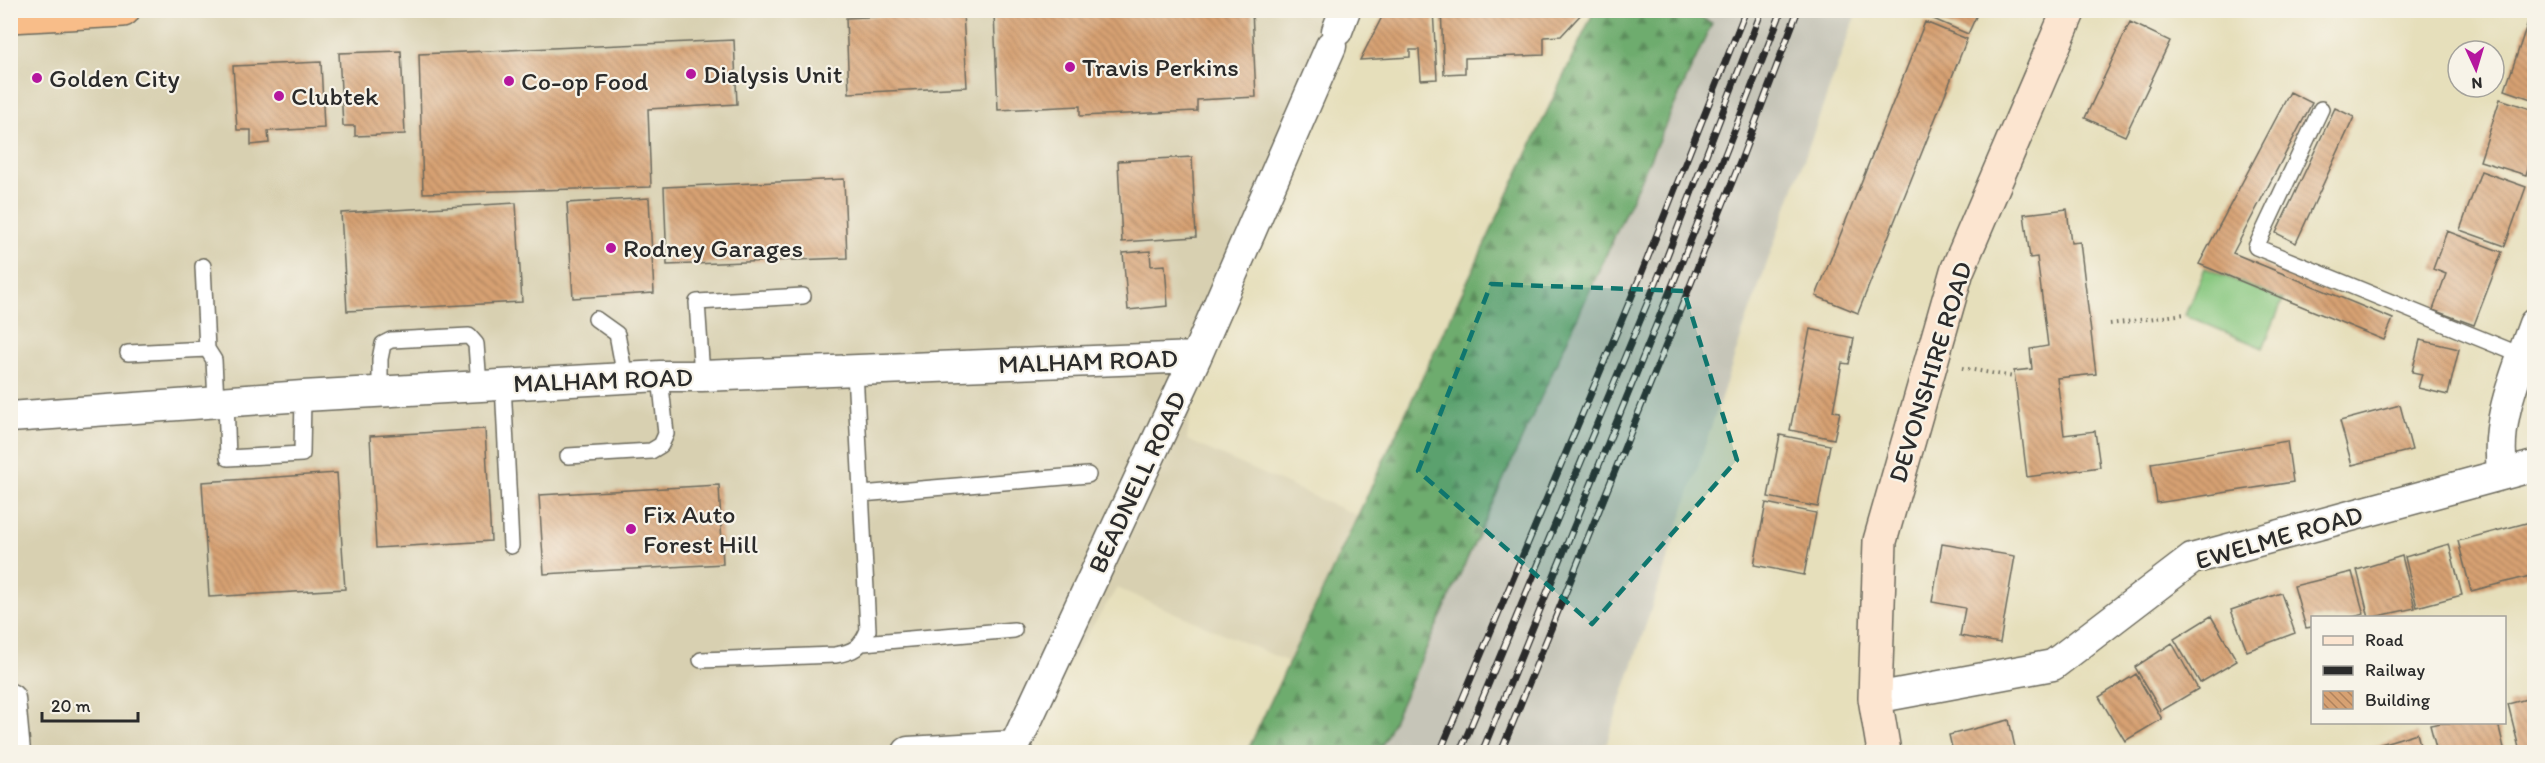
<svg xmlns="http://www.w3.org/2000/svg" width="2545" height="763" font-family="Itim,sans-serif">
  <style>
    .built { fill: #d8d0b1 }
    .railway { fill: #c6c5b8 }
    .forest { fill: url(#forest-firs); stroke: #4c6c4c; stroke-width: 1.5 }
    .garden { fill: #88c880; stroke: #5a7a56; stroke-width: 1.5 }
    .building { fill: url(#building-back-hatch) }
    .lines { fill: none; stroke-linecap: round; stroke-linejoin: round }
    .lane-casing { stroke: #6c6a5d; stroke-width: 18 }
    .street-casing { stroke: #6c6a5d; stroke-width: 33 }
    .secondary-casing { stroke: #6c6a5d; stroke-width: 36 }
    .highway-casing { stroke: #6c6a5d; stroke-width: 36 }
    .path { stroke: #6c6a5d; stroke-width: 4; stroke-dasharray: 1.5 4.5; stroke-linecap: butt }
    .lane { stroke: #fff; stroke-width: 15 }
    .street { stroke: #fff; stroke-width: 30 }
    .secondary { stroke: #fce5d0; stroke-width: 33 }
    .highway { stroke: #f8bd89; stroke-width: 33 }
    .rail-casing { stroke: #2b2b2b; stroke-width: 7 }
    .rail { stroke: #f7f3e8; stroke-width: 4.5; stroke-dasharray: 14; stroke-linecap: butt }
    .marked { fill: #0f766e; fill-opacity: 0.2; stroke: #0f766e; stroke-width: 4.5; stroke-dasharray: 12 8; stroke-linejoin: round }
    .poi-dot { fill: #b5179e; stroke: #f7f3e8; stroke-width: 2 }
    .labels { text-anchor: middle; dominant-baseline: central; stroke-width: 4.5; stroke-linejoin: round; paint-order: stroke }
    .poi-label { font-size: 26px; fill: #2b2b2b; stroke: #f7f3e8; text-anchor: start }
    .street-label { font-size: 26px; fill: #2b2b2b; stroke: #f7f3e8 }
  </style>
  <defs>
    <pattern id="forest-firs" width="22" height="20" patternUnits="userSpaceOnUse" patternTransform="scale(1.5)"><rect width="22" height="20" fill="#6eac6e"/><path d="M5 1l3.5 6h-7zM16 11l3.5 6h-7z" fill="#5b8c5b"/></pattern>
    <pattern id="building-back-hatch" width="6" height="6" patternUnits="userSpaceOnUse" patternTransform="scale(1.5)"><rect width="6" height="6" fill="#d7a172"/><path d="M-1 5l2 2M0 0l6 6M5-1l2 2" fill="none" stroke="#af835e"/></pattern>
  </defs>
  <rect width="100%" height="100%" fill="#f7f3e8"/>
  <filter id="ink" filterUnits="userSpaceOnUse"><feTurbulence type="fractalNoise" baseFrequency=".0167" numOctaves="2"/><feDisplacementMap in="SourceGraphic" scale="12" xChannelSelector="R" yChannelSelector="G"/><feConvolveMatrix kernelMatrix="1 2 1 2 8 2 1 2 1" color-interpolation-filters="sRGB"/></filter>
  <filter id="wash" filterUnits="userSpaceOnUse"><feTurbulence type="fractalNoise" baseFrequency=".008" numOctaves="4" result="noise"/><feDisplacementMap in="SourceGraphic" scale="24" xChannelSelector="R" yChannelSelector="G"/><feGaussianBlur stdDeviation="1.35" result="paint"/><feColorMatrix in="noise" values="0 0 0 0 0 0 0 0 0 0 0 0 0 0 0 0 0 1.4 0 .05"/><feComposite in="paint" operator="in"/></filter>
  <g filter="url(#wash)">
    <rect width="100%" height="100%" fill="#e6dfbb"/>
    <!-- built -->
    <path class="built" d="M32 10 1345 11 1196 357 1187 440 1356 515 1289 662 1117 588 1015 746 908 752H15L10 699V12Z"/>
    <!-- railway -->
    <path class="railway" d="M1687 11H1857L1747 319 1607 742 1598 752H1379L1712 24Z"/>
    <!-- forest -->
    <path class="forest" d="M1594 11H1687L1712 23 1379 752H1247Z"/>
    <!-- garden -->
    <path class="garden" d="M2205 268 2283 300 2263 348 2185 315Z"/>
    <g id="blocks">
      <!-- building -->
      <path class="building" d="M1078 10H1252L1256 97 1197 100V111L1080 116V106L998 110 994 14Z
        M1433 10 1437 79 1421 80 1419 50H1410V57L1360 60 1385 11Z
        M1441 10H1585L1561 36 1544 37V55L1465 58V73L1444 74Z
        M1923 10H1979L1968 34 1922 14Z
        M963 12 967 87 849 93 846 18Z
        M1925 22 1967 39 1858 313 1816 296Z
        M2130 22 2170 41 2125 136 2085 118Z
        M2528 22 2534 24V100L2505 90Z
        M734 40 737 104 648 109 651 187 423 193 419 54Z
        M401 51 405 134 355 136V126H343L339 53Z
        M321 62 324 128 268 131 269 143 251 145V130H237L233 66Z
        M2290 92 2312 103 2233 253 2393 319 2384 340 2199 264Z
        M2500 99 2534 110V148L2526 175 2480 161Z
        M2335 108 2354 117 2296 243 2276 233Z
        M1192 157 1196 237 1122 242 1118 161Z
        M2481 171 2526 187 2505 246 2460 230Z
        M844 179 847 258 667 265 664 187Z
        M649 198 654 293 573 298 567 203Z
        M516 203 522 302 347 311 341 213Z
        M2067 209 2071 243 2080 242 2096 374 2057 378 2064 435 2095 431 2100 467 2027 477 2014 371 2032 369 2030 349 2048 346 2037 257 2030 258 2024 214Z
        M2447 231 2502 252 2474 325 2433 310 2446 274 2433 269Z
        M1150 251 1151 266 1165 265 1168 306 1128 310 1123 253Z
        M1810 329 1854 338 1849 364 1842 363 1833 411 1840 412 1834 439 1790 430Z
        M2420 340 2459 349 2448 395 2418 388 2422 374 2412 372Z
        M2400 405 2412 450 2352 465 2340 421Z
        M485 429 491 541 376 548 370 436Z
        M1780 435 1830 445 1818 507 1768 497Z
        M2287 441 2293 482 2157 503 2151 463Z
        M337 473 345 589 209 597 202 482Z
        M719 485 723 564 544 574 539 495Z
        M1766 503 1816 513 1804 575 1754 565Z
        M2534 521V575L2471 591 2458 541Z
        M1942 544 2015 556 2000 643 1960 636 1965 608 1932 602Z
        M2449 544 2462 595 2417 607 2405 557Z
        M2402 556 2415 608 2369 618 2357 570Z
        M2352 572 2364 614 2350 618H2312V627L2306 628 2294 586Z
        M2281 593 2295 633 2247 651 2231 610Z
        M2211 616 2237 661 2200 683 2174 639Z
        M2172 643 2198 689 2161 711 2135 667Z
        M2136 674 2162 719 2125 741 2099 697Z
        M2534 697V752H2520L2508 704Z
        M2009 720 2016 752H1953L1949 735Z
        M2441 723H2498L2505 752H2437L2430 725Z
        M2417 733 2422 752H2362L2361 750Z"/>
    </g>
  </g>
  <g filter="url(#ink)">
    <use href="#blocks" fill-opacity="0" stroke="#6c6a5d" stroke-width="1.5"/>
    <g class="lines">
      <defs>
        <path id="lane" d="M2321 109 2256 247 2523 356
          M203 266 207 349
          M596 319 617 334 625 377
          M128 353 207 349 214 360 216 402
          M702 376 697 302 803 296
          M503 384 511 546
          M380 391V359L383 344 391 340 469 336 476 344 479 386
          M226 401 228 458 302 454 303 396
          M568 456 651 451 661 445 666 434 660 376
          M861 494 1088 475
          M863 643 1014 630
          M701 660 835 655C853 652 861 648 868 630L855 371"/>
        <path id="street" d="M1337 31 1345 10
          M10 417 303 396 660 376H702L1196 357
          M2503 474C2493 423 2517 372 2534 324
          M1875 698 2053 665 2192 559 2534 466
          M10 699 15 752
          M908 752 1015 746
          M1012 752 1196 357 1331 46"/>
        <path id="secondary" d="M1884 752 1875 698 1880 541 1957 271 2069 10"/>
        <path id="highway" d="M10 16 123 10"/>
      </defs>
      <!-- lane casing -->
      <use href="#lane" class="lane-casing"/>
      <!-- street casing -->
      <use href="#street" class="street-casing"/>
      <!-- secondary casing -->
      <use href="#secondary" class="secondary-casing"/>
      <!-- highway casing -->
      <use href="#highway" class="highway-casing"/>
      <!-- path -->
      <path class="path" d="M2110 324 2185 314
        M1962 368 2014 377"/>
      <!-- lane -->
      <use href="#lane" class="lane"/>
      <!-- street -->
      <use href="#street" class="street"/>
      <!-- secondary -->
      <use href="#secondary" class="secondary"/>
      <!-- highway -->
      <use href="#highway" class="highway"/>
      <defs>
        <path id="rail" d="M1440 752 1642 272 1746 10
          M1460 752 1667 256 1762 10
          M1482 752 1703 210 1782 10
          M1501 752 1741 160 1798 10"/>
      </defs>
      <!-- rail casing -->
      <use href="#rail" class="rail-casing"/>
      <!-- rail -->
      <use href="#rail" class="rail"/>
    </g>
  </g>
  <!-- marked area -->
  <path class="marked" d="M1491 284 1684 291 1737 460 1592 624 1418 471Z"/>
  <!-- markers -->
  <g class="poi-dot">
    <circle cx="1070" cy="67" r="6"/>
    <circle cx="691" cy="74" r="6"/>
    <circle cx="37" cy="78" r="6"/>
    <circle cx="509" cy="81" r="6"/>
    <circle cx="279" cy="96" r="6"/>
    <circle cx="611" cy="248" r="6"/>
    <circle cx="631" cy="529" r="6"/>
  </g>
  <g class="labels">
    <!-- poi labels -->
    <g class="poi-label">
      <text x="1082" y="67">Travis Perkins</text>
      <text x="703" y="74">Dialysis Unit</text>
      <text x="49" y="78">Golden City</text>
      <text x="521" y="81">Co-op Food</text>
      <text x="291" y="96">Clubtek</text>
      <text x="623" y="248">Rodney Garages</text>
      <text x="643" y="514">Fix Auto<tspan x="643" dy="30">Forest Hill</tspan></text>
    </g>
    <!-- street labels -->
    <g class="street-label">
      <text transform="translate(1088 361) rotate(-2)">MALHAM ROAD</text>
      <text transform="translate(1930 372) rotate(-73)">DEVONSHIRE ROAD</text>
      <text transform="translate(603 380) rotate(-2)">MALHAM ROAD</text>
      <text transform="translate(1137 482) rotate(-65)">BEADNELL ROAD</text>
      <text transform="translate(2279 537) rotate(-16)">EWELME ROAD</text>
    </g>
  </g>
  <!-- margin -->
  <rect width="2545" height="763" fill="none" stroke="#f7f3e8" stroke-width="36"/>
  <!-- legend -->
  <rect x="2311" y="616" width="195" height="108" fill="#f7f3e8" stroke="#a5a39c" stroke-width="1.5"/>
  <rect x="2323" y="636" width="30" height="9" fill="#fce5d0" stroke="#a5a39c" stroke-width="1.5"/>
  <text x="2365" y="646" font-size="18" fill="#2b2b2b">Road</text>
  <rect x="2323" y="666" width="30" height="9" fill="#2b2b2b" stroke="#a5a39c" stroke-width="1.5"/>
  <text x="2365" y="676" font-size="18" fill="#2b2b2b">Railway</text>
  <rect x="2323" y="691" width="30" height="18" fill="url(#building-back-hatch)" stroke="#a5a39c" stroke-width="1.5"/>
  <text x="2365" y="706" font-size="18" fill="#2b2b2b">Building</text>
  <!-- north arrow -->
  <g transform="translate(2476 69) rotate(176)"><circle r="28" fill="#f7f3e8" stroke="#a5a39c" stroke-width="1.5"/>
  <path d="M0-4.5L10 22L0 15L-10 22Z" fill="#b5179e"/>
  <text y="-9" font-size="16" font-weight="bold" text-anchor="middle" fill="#2b2b2b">N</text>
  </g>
  <!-- scale -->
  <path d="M42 712v9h96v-9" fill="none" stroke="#2b2b2b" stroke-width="3"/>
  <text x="51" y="712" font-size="18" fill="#2b2b2b" stroke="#f7f3e8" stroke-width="4.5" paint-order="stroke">20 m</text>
</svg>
